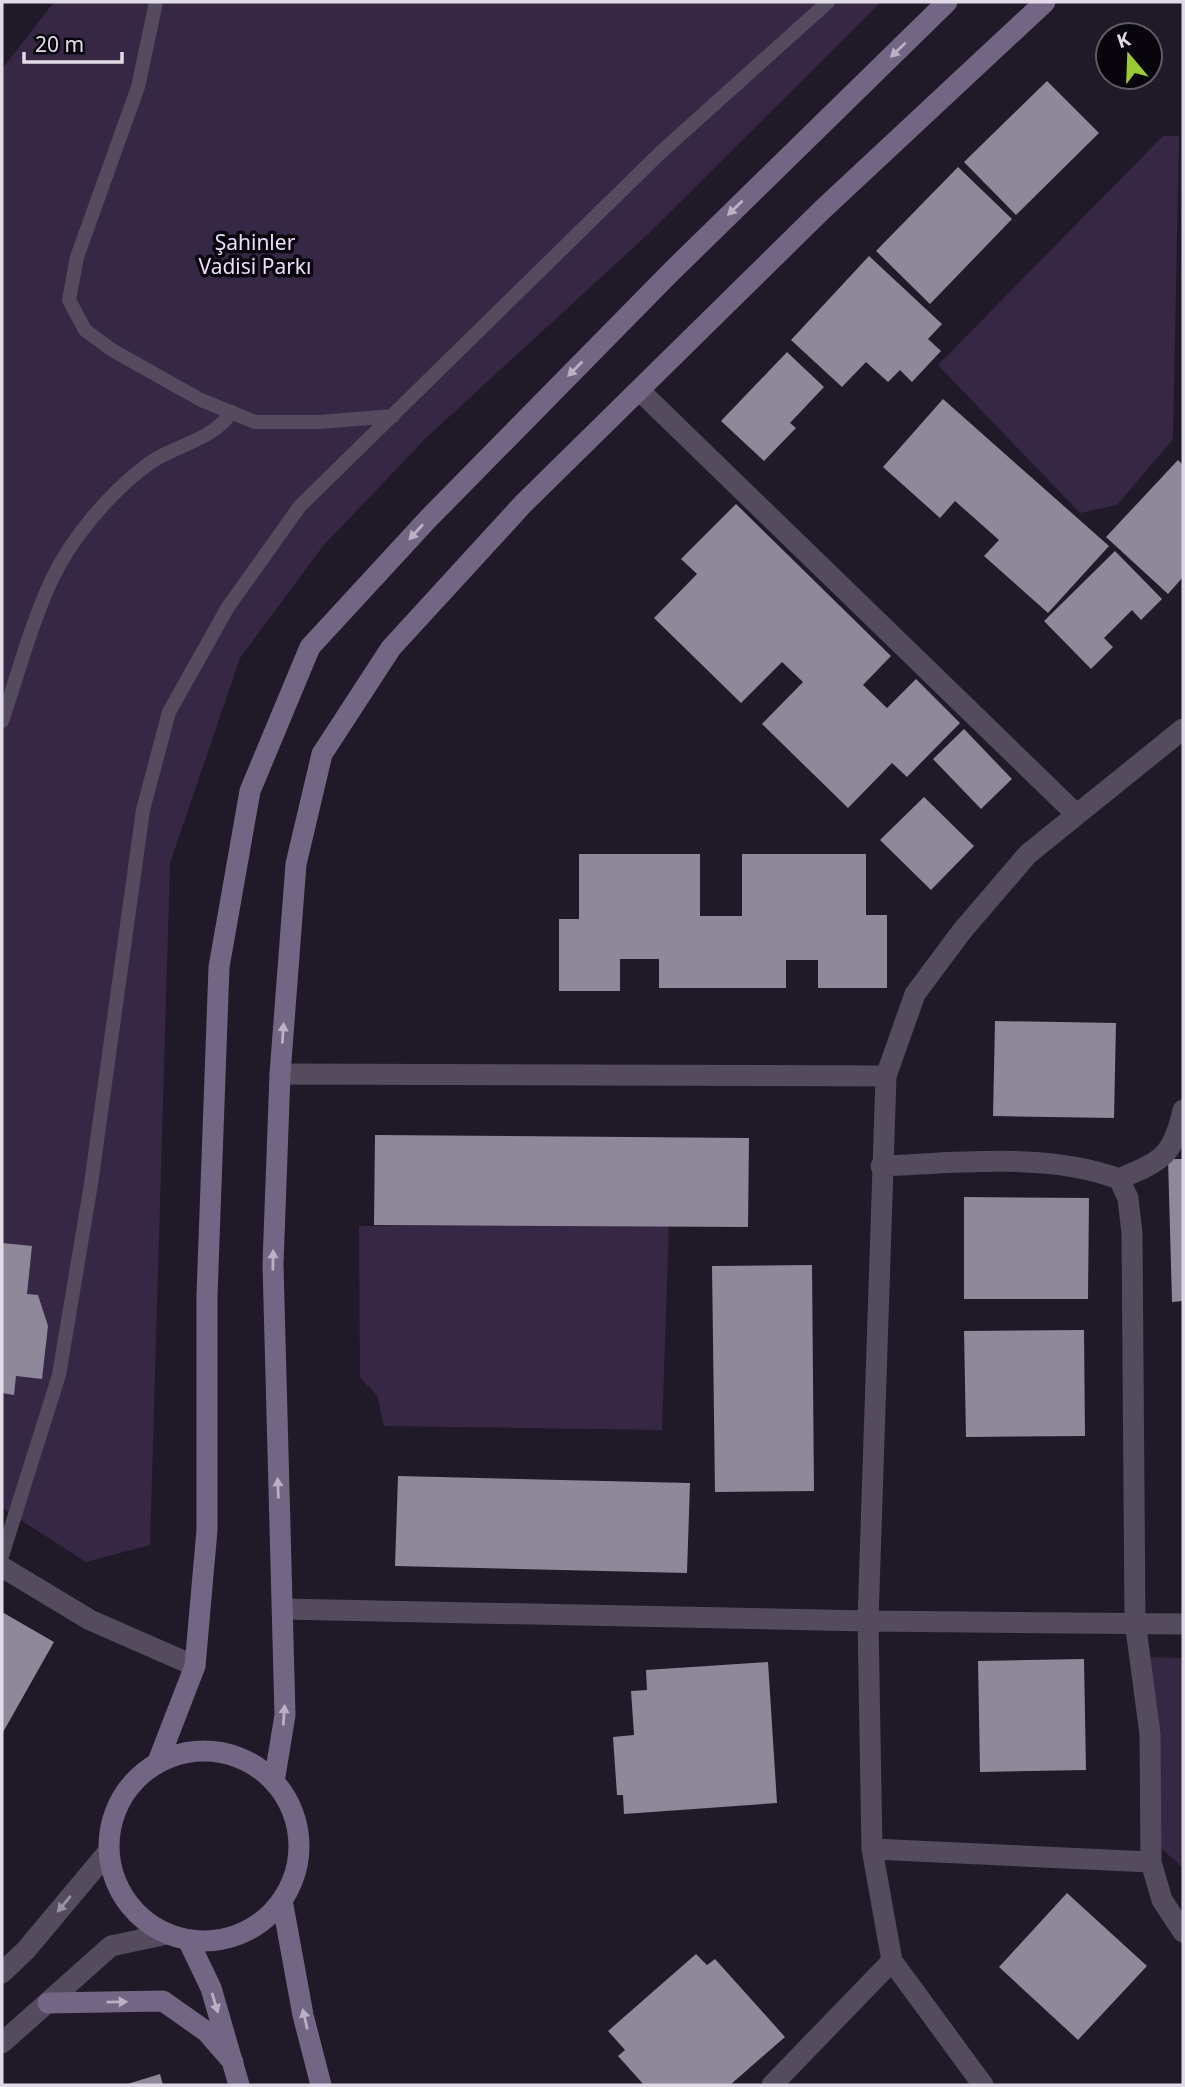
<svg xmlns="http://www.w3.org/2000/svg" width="1185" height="2087" font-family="'Noto Sans',sans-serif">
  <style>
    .green { fill: #362845 }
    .building { fill: #8f879a }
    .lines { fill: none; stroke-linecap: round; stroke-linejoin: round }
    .lane { stroke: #544b5e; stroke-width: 14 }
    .street { stroke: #544b5e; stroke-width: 21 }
    .secondary { stroke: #736584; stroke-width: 21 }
    .oneway { fill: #bab2c4 }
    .oneway2 { fill: #9a93a2 }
    .labels { text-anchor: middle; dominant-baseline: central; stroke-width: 7; stroke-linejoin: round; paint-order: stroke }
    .park-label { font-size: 21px; fill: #eadcfa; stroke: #08060c }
  </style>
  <rect width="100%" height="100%" fill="#201928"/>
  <!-- green -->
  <path class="green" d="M54 2H881L646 236 427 437 323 546 240 658 170 863 150 1545 86 1562 2 1508V69Z
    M1163 136H1179L1173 439 1117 505 1080 513 938 365Z
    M669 1224 662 1430 384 1426 377 1395 360 1378 359 1226Z
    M1143 1657 1183 1658V1868L1149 1837Z"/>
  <!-- building -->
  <path class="building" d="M1047 81 1099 133 1016 215 964 162Z
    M958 167 1012 219 930 304 876 251Z
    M869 256 942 324 928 339 941 351 912 382 900 370 888 382 866 362 842 387 791 340Z
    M787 352 824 387 790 423 796 428 764 461 721 421Z
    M943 399 1109 546 1048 613 984 556 999 540 955 501 940 518 883 467Z
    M1178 460 1183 465V577L1168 594 1106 537Z
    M736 504 891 656 863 685 887 708 916 679 960 723 907 777 892 763 848 808 762 724 803 682 782 662 741 703 654 618 697 574 681 559Z
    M1115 551 1162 599 1141 620 1132 610 1104 638 1113 647 1091 669 1044 621Z
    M964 729 1012 779 981 809 933 759Z
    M924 797 974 846 931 890 880 840Z
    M579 854H700V916H742V854H866V915H887V988H818V960H786V988H659V959H620V991H559V919H579Z
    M995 1021 1116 1023 1114 1118 993 1116Z
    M375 1135 749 1138 748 1227 374 1225Z
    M1168 1159H1183V1301L1172 1302Z
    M964 1197 1089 1198 1088 1299H964Z
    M2 1243 32 1246 27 1294 38 1295 48 1326 42 1379 16 1376 14 1395 2 1393Z
    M812 1265 814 1491 715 1492 712 1266Z
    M1084 1330 1085 1436 966 1437 964 1331Z
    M398 1476 690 1483 687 1573 395 1566Z
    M2 1612 54 1642 2 1734Z
    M1084 1659 1086 1770 980 1772 978 1661Z
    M768 1662 777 1803 624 1814 623 1795H617L613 1737 634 1735 631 1691 647 1690 646 1670Z
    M1067 1893 1147 1966 1078 2040 999 1967Z
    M696 1954 707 1965 715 1959 785 2037 730 2085H644L618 2056 625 2050 608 2031Z
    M160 2074 163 2085H124Z"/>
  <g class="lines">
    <!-- lane -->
    <path class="lane" d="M156 2 138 87 77 257 69 300 85 330 112 350 201 400 255 422H320L393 416
      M2 721C18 674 31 624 52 579 71 539 108 495 143 468 172 444 209 444 232 412
      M2 1556 59 1375 91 1184 143 810 169 712 228 607 300 506 660 153 828 2"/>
    <!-- street -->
    <path class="street" d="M639 390 1075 813
      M280 1074 886 1076
      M881 1166C956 1163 1049 1152 1119 1179L1128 1198 1132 1233 1135 1621 1150 1734 1151 1862 1162 1900 1183 1932
      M1119 1179C1161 1161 1173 1157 1183 1110
      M2 1567 90 1620 195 1666
      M283 1609 868 1621 1183 1624
      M872 1849 1151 1862
      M2 1973 26 1950 108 1852
      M2 2043 111 1946 167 1934
      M772 2085 892 1961
      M983 2085 892 1961 872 1849 868 1621 886 1076 915 994 962 931 1028 854 1183 729"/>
    <!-- secondary -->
    <path class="secondary" d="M109 1846a95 95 0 1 1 190 0a95 95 0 1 1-190 0Z
      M157 1764 195 1666 207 1530V1295L219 967 250 791 310 647 428 519 670 273 947 2
      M274 1782 285 1715 273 1264 280 1074 296 864 322 754 391 648 523 504 822 210 1045 2
      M282 1900 303 2015 321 2085
      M188 1940 211 1988 239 2085
      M48 2003 163 2001 207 2032 233 2062"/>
  </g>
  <!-- one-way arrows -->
  <defs><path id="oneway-solid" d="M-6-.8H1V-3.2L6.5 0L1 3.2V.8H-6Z" transform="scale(1.75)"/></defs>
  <g class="oneway">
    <use href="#oneway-solid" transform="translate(898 50) rotate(136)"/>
    <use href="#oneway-solid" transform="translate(735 208) rotate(136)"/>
    <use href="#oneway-solid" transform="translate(575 369) rotate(135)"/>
    <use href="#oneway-solid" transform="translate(416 532) rotate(132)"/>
    <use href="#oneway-solid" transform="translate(283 1033) rotate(-86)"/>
    <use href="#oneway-solid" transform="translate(273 1260) rotate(-89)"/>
    <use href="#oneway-solid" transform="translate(278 1488) rotate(-92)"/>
    <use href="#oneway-solid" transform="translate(284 1715) rotate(-86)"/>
    <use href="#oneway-solid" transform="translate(117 2002) rotate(-1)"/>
    <use href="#oneway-solid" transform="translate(215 2003) rotate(73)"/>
    <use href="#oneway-solid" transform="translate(305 2019) rotate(-103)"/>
  </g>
  <use class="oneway2" href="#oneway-solid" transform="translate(64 1904) rotate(130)"/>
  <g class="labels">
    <!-- park labels -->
    <g class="park-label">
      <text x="255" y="242">Şahinler<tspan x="255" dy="24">Vadisi Parkı</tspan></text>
    </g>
  </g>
  <!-- border -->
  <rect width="1185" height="2087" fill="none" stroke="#e0dbe6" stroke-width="7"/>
  <!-- north arrow -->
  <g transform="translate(1129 56) rotate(341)"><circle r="33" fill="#08060c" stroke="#5e5b63" stroke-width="2"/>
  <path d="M0-5L12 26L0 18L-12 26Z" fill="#9bcb33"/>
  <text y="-10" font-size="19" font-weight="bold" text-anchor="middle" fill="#e0dbe6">K</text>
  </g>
  <!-- scale -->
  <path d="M24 52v10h98v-10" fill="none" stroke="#e0dbe6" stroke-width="3.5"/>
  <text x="35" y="52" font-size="21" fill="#e0dbe6" stroke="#08060c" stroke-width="5" paint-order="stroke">20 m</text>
</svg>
